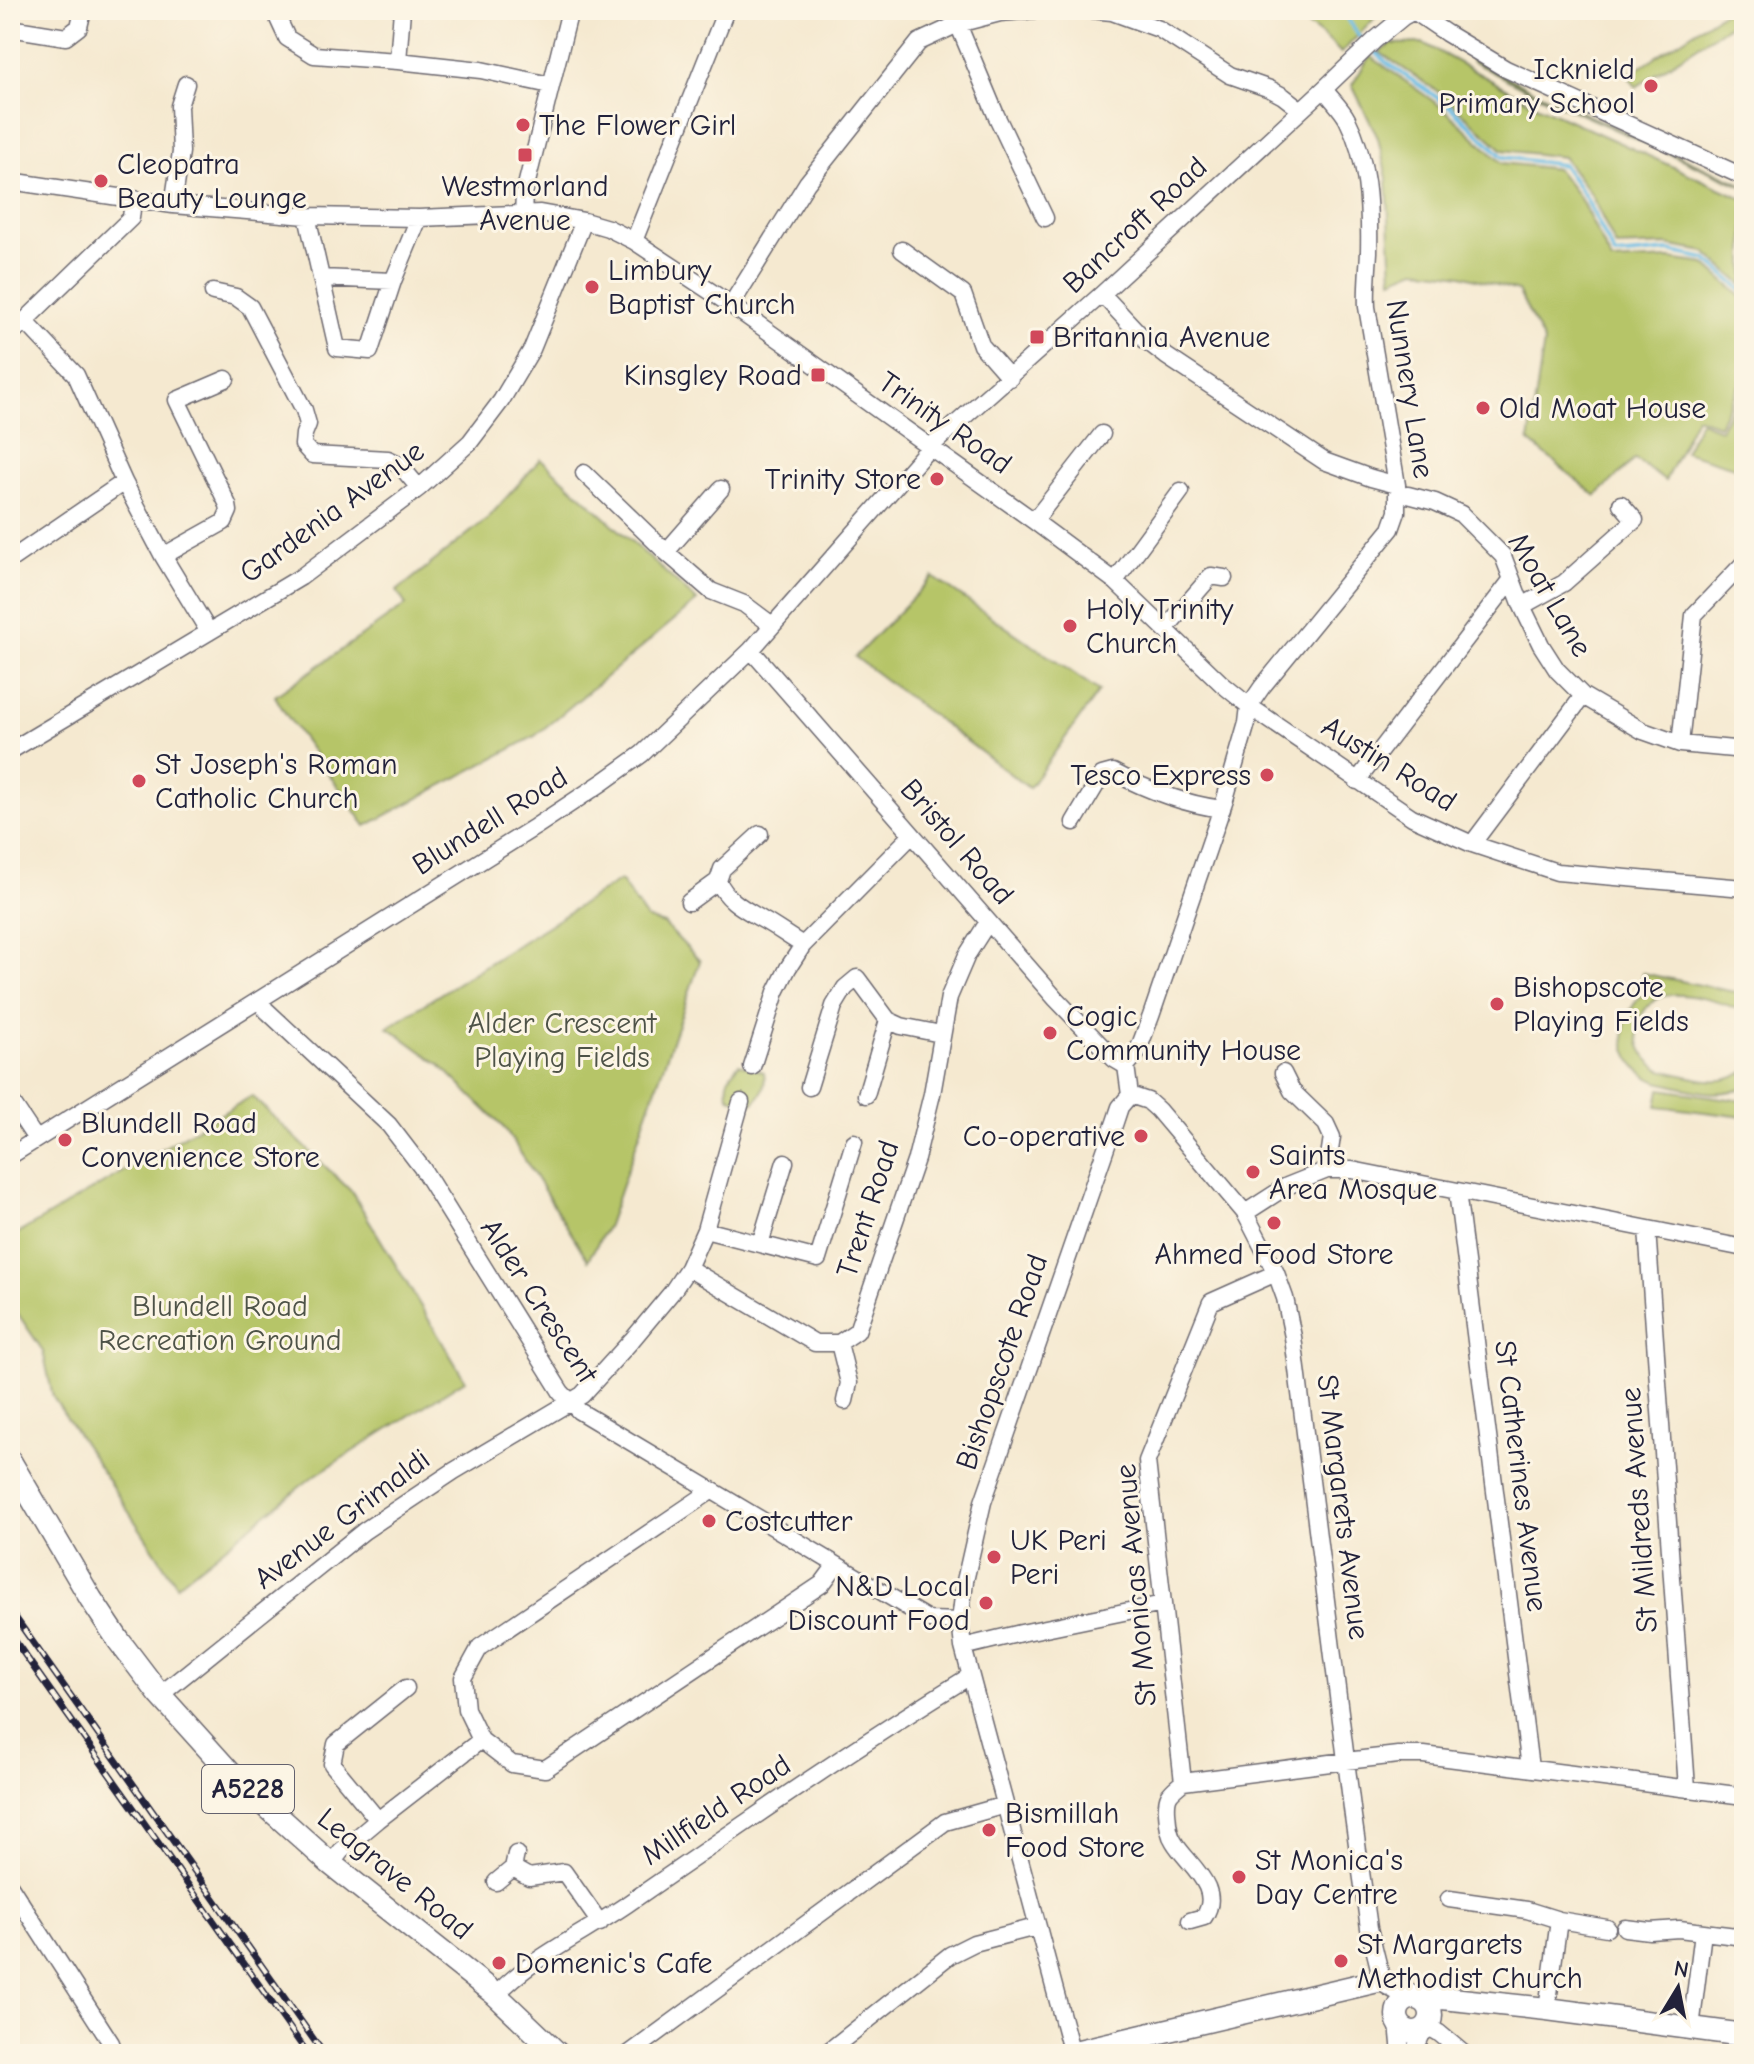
<svg xmlns="http://www.w3.org/2000/svg" width="1754" height="2064" font-family="'Comic Neue',sans-serif">
  <style>
    .green { fill: #b6c568; stroke: #6c7452; stroke-width: 2 }
    .lines { fill: none; stroke-linecap: round; stroke-linejoin: round }
    .stream { stroke: #69bbe4; stroke-width: 4 }
    .minor-casing { stroke: #6c686f; stroke-width: 19 }
    .major-casing { stroke: #6c686f; stroke-width: 25 }
    .minor { stroke: #fff; stroke-width: 16 }
    .major { stroke: #fff; stroke-width: 22 }
    .rail-casing { stroke: #22223b; stroke-width: 7 }
    .rail { stroke: #fcf5e5; stroke-width: 4; stroke-dasharray: 12; stroke-linecap: butt }
    .poi-dot { fill: #d1495b; stroke: #fcf5e5; stroke-width: 3 }
    .labels { text-anchor: middle; dominant-baseline: central; stroke-width: 6; stroke-linejoin: round; paint-order: stroke }
    .shield { fill: #fcf5e5; stroke: #63616e; stroke-width: 2 }
    .shield-label { font-size: 28px; font-weight: bold; fill: #22223b }
    .poi-label { font-size: 30px; fill: #22223b; stroke: #fcf5e5; text-anchor: start }
    .street-label { font-size: 30px; fill: #22223b; stroke: #fcf5e5 }
    .park-label { font-size: 30px; fill: #4e5348; stroke: #fcf5e5 }
  </style>
  <rect width="100%" height="100%" fill="#fcf5e5"/>
  <filter id="ink" filterUnits="userSpaceOnUse"><feTurbulence type="fractalNoise" baseFrequency=".0125" numOctaves="2"/><feDisplacementMap in="SourceGraphic" scale="16" xChannelSelector="R" yChannelSelector="G"/><feConvolveMatrix kernelMatrix="1 2 1 2 8 2 1 2 1" color-interpolation-filters="sRGB"/></filter>
  <filter id="wash" filterUnits="userSpaceOnUse"><feTurbulence type="fractalNoise" baseFrequency=".006" numOctaves="4" result="noise"/><feDisplacementMap in="SourceGraphic" scale="32" xChannelSelector="R" yChannelSelector="G"/><feGaussianBlur stdDeviation="1.8" result="paint"/><feColorMatrix in="noise" values="0 0 0 0 0 0 0 0 0 0 0 0 0 0 0 0 0 1.4 0 .05"/><feComposite in="paint" operator="in"/></filter>
  <g filter="url(#wash)">
    <rect width="100%" height="100%" fill="#f5e9d0"/>
    <!-- green -->
    <path class="green" d="M1277 10H1383L1341 53C1319 29 1306 23 1277 10Z
      M1727 10H1744V15L1636 87 1628 75Z
      M1423 43 1538 106 1744 199V286L1705 252 1666 245 1616 247 1591 194 1563 157 1503 150 1440 93 1379 52 1392 44Z
      M1370 56 1443 108 1502 163 1557 169 1581 200 1612 262 1670 259 1705 264 1744 299V376L1719 425 1696 417 1665 481 1635 459 1596 496 1529 441 1544 342 1518 291 1462 275 1416 269 1392 279 1387 178 1378 138 1352 85Z
      M1470 57 1536 92 1744 185V187L1533 93 1473 62Z
      M1744 386V470L1684 452 1700 421 1720 429Z
      M541 459 697 601 535 736 366 826 285 713 275 696 406 605 397 591 488 518Z
      M933 577 1099 691 1029 788 855 657Z
      M620 880 647 919 664 924 700 961 608 1225 588 1260 506 1130 439 1064 388 1027Z
      M1642 973 1744 994V1013C1729 1003 1682 991 1664 996 1629 1008 1630 1055 1662 1070 1689 1076 1719 1089 1744 1072V1087C1716 1100 1686 1088 1658 1082 1615 1064 1614 1015 1649 989L1640 986Z
      M739 1064 764 1072C766 1086 763 1093 754 1103L741 1102 728 1096C726 1081 729 1075 739 1064Z
      M1660 1089 1744 1101V1117L1657 1106Z
      M252 1096 352 1192 465 1380 311 1478 177 1585 53 1397 43 1351 10 1302V1238Z"/>
    <g class="lines">
      <!-- stream -->
      <path class="stream" d="M1344 10C1349 23 1356 34 1366 43
        M1372 49 1387 63 1448 105 1503 157 1563 165 1586 198 1615 256 1669 251 1706 259 1744 292"/>
    </g>
  </g>
  <g filter="url(#ink)">
    <g class="lines">
      <defs>
        <path id="minor" d="M274 10 287 38 314 55 398 61 481 70 550 85
          M949 10 958 24 1000 13 1036 10
          M1091 10 1112 12 1159 29 1230 75 1270 89 1283 96 1301 110
          M1415 12 1446 33 1506 69 1744 177
          M10 28 66 37 79 27 83 10
          M398 61 402 10
          M10 181 173 205 307 216 419 218 540 213 584 221 608 228 634 241 731 305 1034 521 1115 581 1222 684 1249 706 1412 817 1472 844 1557 872 1744 888
          M173 205 181 152 179 106 186 84
          M523 214 524 194 570 10
          M307 216 337 348 370 351 393 281 419 218
          M634 241 726 10
          M902 250 963 294 981 345 1010 378
          M321 278 393 281
          M213 292 236 297 250 307 304 410 308 424 304 434 303 445 312 455 388 459 399 464 419 488
          M1102 294 1145 340 1166 356 1324 461 1371 478 1397 485
          M731 305 807 183 919 42 958 24 996 115 1045 218
          M25 321 76 375 124 482 163 556 209 632
          M10 335 131 218 133 200
          M584 473 666 552 711 591 744 604 772 625
          M1398 496 1408 495 1435 502 1461 514 1503 556 1522 606 1541 645 1557 670 1583 696 1643 731 1680 744 1744 750
          M1034 521 1102 434
          M666 552 721 489
          M163 556 224 522 229 511 228 505 177 400 226 379
          M10 560 124 482
          M1115 581 1181 491
          M1522 606 1564 583 1635 520 1621 504
          M1165 629 1211 576 1224 578
          M751 650 1056 999 1114 1059 1126 1066
          M1680 744 1694 615 1744 563
          M10 751 301 577 419 488 470 442 501 401 532 349 584 221
          M1357 781 1512 579
          M1074 822 1102 775 1113 772C1147 790 1184 804 1222 809
          M760 834 722 869 718 881C728 902 745 909 763 920 776 927 789 937 803 945
          M1472 844 1583 696
          M689 902 718 881
          M261 1000 265 1009 389 1125 422 1168 561 1392 579 1411 929 1620 960 1621
          M752 1067 776 992 788 968 803 945 912 835
          M1283 1073 1292 1091 1326 1124 1332 1137 1327 1170
          M809 1087 834 1006 845 988 857 978 888 1020 901 1026 941 1034
          M866 1095 888 1020
          M1130 1095 1148 1101 1158 1110 1245 1213 1276 1273 1285 1298 1293 1337 1353 1816 1369 1928 1382 1980
          M10 1100 36 1139
          M10 1156 535 827 603 782 642 754 751 650 930 447 1102 294 1324 89 1375 40 1403 17 1416 10
          M1457 1191 1530 1768
          M1245 1213 1287 1186 1327 1170H1352L1744 1248
          M1647 1229 1687 1788
          M705 1230 818 1259 854 1142
          M760 1244 785 1162
          M688 1268 815 1343H839L857 1331 916 1159 932 1094 949 997 967 955 988 922
          M1276 1273 1211 1302 1147 1461 1183 1782 1346 1761 1398 1755H1424L1744 1796
          M839 1343 849 1383 845 1401
          M711 1491 480 1647 463 1678 466 1709 481 1740 512 1764 545 1769 822 1584 836 1565
          M963 1647 1021 1633 1163 1604
          M160 1695 364 1531 454 1471 582 1395 632 1340 672 1292 688 1268 705 1230 741 1102
          M1183 1782C1170 1793 1166 1794 1167 1812 1168 1823 1168 1833 1174 1842 1187 1864 1224 1888 1204 1917L1190 1921
          M378 1820 332 1764 336 1744 406 1688
          M331 1864 341 1851 378 1820 481 1740
          M513 1868 529 1877 564 1872 600 1923
          M496 1882 513 1868 516 1854
          M10 1886 111 2043 115 2054
          M1449 1899 1527 1910 1559 1920
          M1625 1928 1650 1931 1679 1929 1744 1937
          M496 1995C529 1959 585 1933 626 1905 739 1827 853 1748 970 1676
          M1547 2009 1559 1920 1607 1928
          M1398 2023 1401 2054
          M1427 2026 1439 2033 1464 2054
          M1691 2028 1703 1932
          M629 2054 945 1822 1005 1805
          M825 2054 950 1955 974 1943 1036 1927
          M1072 2054 963 1647 960 1621 965 1581 983 1502 1115 1122 1120 1107 1130 1095 1126 1066 1137 1053 1151 1016 1225 799 1247 723 1249 706 1262 687 1391 529 1397 512V485L1367 307C1366 289 1368 270 1369 252 1370 206 1368 160 1347 119 1341 108 1331 99 1324 89
          M1413 2054 1424 2029"/>
        <path id="major" d="M10 1461 91 1599 119 1641 160 1695 233 1776 331 1864 496 1995 558 2054
          M1397 2015a17 17 0 1 1 34 0a17 17 0 1 1-34 0Z
          M1417 1998H1442L1547 2009 1744 2035
          M1066 2054 1382 1980 1414 1998"/>
      </defs>
      <!-- minor casing -->
      <use href="#minor" class="minor-casing"/>
      <!-- major casing -->
      <use href="#major" class="major-casing"/>
      <!-- minor -->
      <use href="#minor" class="minor"/>
      <!-- major -->
      <use href="#major" class="major"/>
      <defs>
        <path id="rail" d="M10 1610 324 2054
          M10 1634 308 2054"/>
      </defs>
      <!-- rail casing -->
      <use href="#rail" class="rail-casing"/>
      <!-- rail -->
      <use href="#rail" class="rail"/>
    </g>
  </g>
  <!-- markers -->
  <g class="poi-dot">
    <circle cx="1651" cy="86" r="8"/>
    <circle cx="523" cy="125" r="8"/>
    <rect x="517" y="147" width="16" height="16" rx="4"/>
    <circle cx="101" cy="181" r="8"/>
    <circle cx="592" cy="287" r="8"/>
    <rect x="1029" y="329" width="16" height="16" rx="4"/>
    <rect x="810" y="367" width="16" height="16" rx="4"/>
    <circle cx="1483" cy="408" r="8"/>
    <circle cx="937" cy="479" r="8"/>
    <circle cx="1070" cy="626" r="8"/>
    <circle cx="1267" cy="775" r="8"/>
    <circle cx="139" cy="781" r="8"/>
    <circle cx="1497" cy="1004" r="8"/>
    <circle cx="1050" cy="1033" r="8"/>
    <circle cx="1141" cy="1136" r="8"/>
    <circle cx="65" cy="1140" r="8"/>
    <circle cx="1253" cy="1172" r="8"/>
    <circle cx="1274" cy="1223" r="8"/>
    <circle cx="709" cy="1521" r="8"/>
    <circle cx="994" cy="1557" r="8"/>
    <circle cx="986" cy="1603" r="8"/>
    <circle cx="989" cy="1830" r="8"/>
    <circle cx="1239" cy="1877" r="8"/>
    <circle cx="1341" cy="1961" r="8"/>
    <circle cx="499" cy="1963" r="8"/>
  </g>
  <g class="labels">
    <!-- shield labels -->
    <rect class="shield" x="202" y="1765" width="92" height="48" rx="6"/>
    <g class="shield-label">
      <text x="248" y="1789">A5228</text>
    </g>
    <!-- poi labels -->
    <g class="poi-label">
      <text x="1635" y="69" text-anchor="end">Icknield<tspan x="1635" dy="34">Primary School</tspan></text>
      <text x="539" y="125">The Flower Girl</text>
      <text x="117" y="164">Cleopatra<tspan x="117" dy="34">Beauty Lounge</tspan></text>
      <text x="525" y="186" text-anchor="middle">Westmorland<tspan x="525" dy="34">Avenue</tspan></text>
      <text x="608" y="270">Limbury<tspan x="608" dy="34">Baptist Church</tspan></text>
      <text x="1053" y="337">Britannia Avenue</text>
      <text x="802" y="375" text-anchor="end">Kinsgley Road</text>
      <text x="1499" y="408">Old Moat House</text>
      <text x="921" y="479" text-anchor="end">Trinity Store</text>
      <text x="1086" y="609">Holy Trinity<tspan x="1086" dy="34">Church</tspan></text>
      <text x="155" y="764">St Joseph's Roman<tspan x="155" dy="34">Catholic Church</tspan></text>
      <text x="1251" y="775" text-anchor="end">Tesco Express</text>
      <text x="1513" y="987">Bishopscote<tspan x="1513" dy="34">Playing Fields</tspan></text>
      <text x="1066" y="1016">Cogic<tspan x="1066" dy="34">Community House</tspan></text>
      <text x="81" y="1123">Blundell Road<tspan x="81" dy="34">Convenience Store</tspan></text>
      <text x="1125" y="1136" text-anchor="end">Co-operative</text>
      <text x="1269" y="1155">Saints<tspan x="1269" dy="34">Area Mosque</tspan></text>
      <text x="1274" y="1254" text-anchor="middle">Ahmed Food Store</text>
      <text x="725" y="1521">Costcutter</text>
      <text x="1010" y="1540">UK Peri<tspan x="1010" dy="34">Peri</tspan></text>
      <text x="970" y="1586" text-anchor="end">N&amp;D Local<tspan x="970" dy="34">Discount Food</tspan></text>
      <text x="1005" y="1813">Bismillah<tspan x="1005" dy="34">Food Store</tspan></text>
      <text x="1255" y="1860">St Monica's<tspan x="1255" dy="34">Day Centre</tspan></text>
      <text x="1357" y="1944">St Margarets<tspan x="1357" dy="34">Methodist Church</tspan></text>
      <text x="515" y="1963">Domenic's Cafe</text>
    </g>
    <!-- street labels -->
    <g class="street-label">
      <text transform="translate(1135 225) rotate(-43)">Bancroft Road</text>
      <text transform="translate(1410 389) rotate(81)">Nunnery Lane</text>
      <text transform="translate(945 423) rotate(35)">Trinity Road</text>
      <text transform="translate(332 512) rotate(-36)">Gardenia Avenue</text>
      <text transform="translate(1550 595) rotate(60)">Moat Lane</text>
      <text transform="translate(1389 764) rotate(32)">Austin Road</text>
      <text transform="translate(490 821) rotate(-32)">Blundell Road</text>
      <text transform="translate(957 842) rotate(49)">Bristol Road</text>
      <text transform="translate(868 1209) rotate(-72)">Trent Road</text>
      <text transform="translate(539 1301) rotate(57)">Alder Crescent</text>
      <text transform="translate(1002 1362) rotate(-71)">Bishopscote Road</text>
      <text transform="translate(1521 1476) rotate(83)">St Catherines Avenue</text>
      <text transform="translate(1343 1507) rotate(83)">St Margarets Avenue</text>
      <text transform="translate(1639 1510) rotate(-94)">St Mildreds Avenue</text>
      <text transform="translate(342 1519) rotate(-37)">Avenue Grimaldi</text>
      <text transform="translate(1136 1585) rotate(-95)">St Monicas Avenue</text>
      <text transform="translate(716 1810) rotate(-34)">Millfield Road</text>
      <text transform="translate(395 1874) rotate(39)">Leagrave Road</text>
    </g>
    <!-- park labels -->
    <g class="park-label">
      <text x="562" y="1023">Alder Crescent<tspan x="562" dy="34">Playing Fields</tspan></text>
      <text x="220" y="1306">Blundell Road<tspan x="220" dy="34">Recreation Ground</tspan></text>
    </g>
  </g>
  <!-- margin -->
  <rect width="1754" height="2064" fill="none" stroke="#fcf5e5" stroke-width="40"/>
  <!-- north arrow -->
  <g transform="translate(1678 1988) rotate(10)" stroke="#fcf5e5" stroke-width="6" paint-order="stroke">
  <path d="M0-6L14 30L0 20L-14 30Z" fill="#22223b"/>
  <text y="-12" font-size="22" font-weight="bold" text-anchor="middle" fill="#22223b">N</text>
  </g>
</svg>
